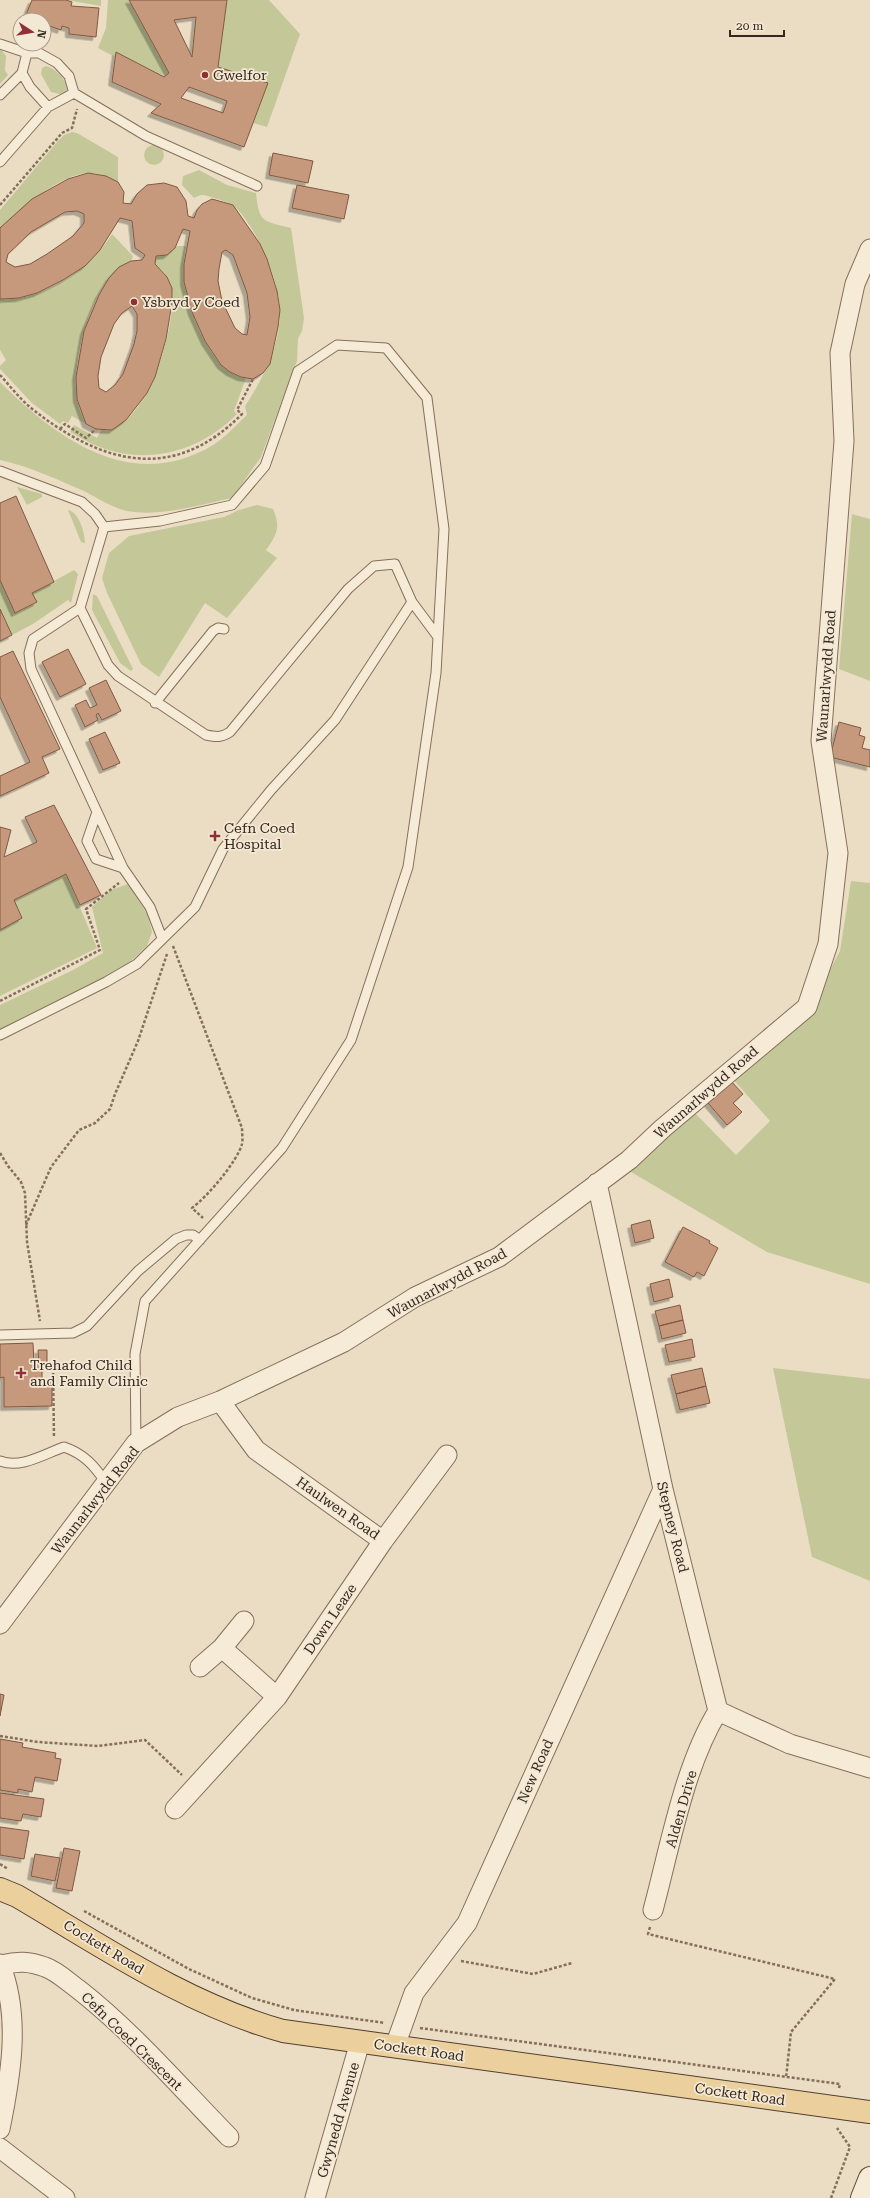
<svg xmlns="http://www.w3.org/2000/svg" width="870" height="2198" font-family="'Roboto Serif',serif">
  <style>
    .green { fill: #c4c898 }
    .building { fill: #c6987c; stroke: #815943; fill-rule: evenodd; filter: url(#shadow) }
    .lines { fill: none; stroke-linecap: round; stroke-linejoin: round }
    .lane-casing { stroke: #846f5c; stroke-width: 11 }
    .street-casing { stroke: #846f5c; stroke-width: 21 }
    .secondary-casing { stroke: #65513f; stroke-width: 24 }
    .primary-casing { stroke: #523e30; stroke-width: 24 }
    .path { stroke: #846f5c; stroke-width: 2.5; stroke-dasharray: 3 2; stroke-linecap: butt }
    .lane { stroke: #f6ebd6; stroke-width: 9 }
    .street { stroke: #f6ebd6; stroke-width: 19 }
    .secondary { stroke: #f6ebd6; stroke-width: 22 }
    .primary { stroke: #ebd09e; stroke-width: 22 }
    .poi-dot { fill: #8e3035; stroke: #f3e8d3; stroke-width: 1.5 }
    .labels { text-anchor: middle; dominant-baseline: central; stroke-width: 3.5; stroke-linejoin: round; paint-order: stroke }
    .poi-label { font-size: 14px; fill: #35281f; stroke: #f3e8d3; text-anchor: start }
    .street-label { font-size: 14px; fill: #35281f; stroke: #f3e8d3 }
  </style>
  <defs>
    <filter id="shadow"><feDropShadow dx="-3.5" dy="3.5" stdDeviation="0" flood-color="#0004"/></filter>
  </defs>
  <rect width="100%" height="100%" fill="#ebddc4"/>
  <!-- green -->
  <path class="green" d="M66 0H101V6Z
    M108 0H129L169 73 164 77 116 52 115 57 98 48 106 28Z
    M227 0H269L300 34 267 127 253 123 268 83 218 67Z
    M0 48 6 56 5 70 8 75 0 84Z
    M46 66C56 68 70 83 67 93L64 95 51 92 41 74 42 68Z
    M72 132 77 133 118 157V182C109 177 99 173 89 173 60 174 20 209 0 228V210L58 141 64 135Z
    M144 155a10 10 0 1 1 20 0a10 10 0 1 1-20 0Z
    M199 170 227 185 256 193C259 223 263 221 291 228L304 318 302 331 298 339 297 361 261 457 232 498C199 505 162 517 127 511 109 507 94 495 77 488 52 477 27 466 0 460V382C57 439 132 494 213 445 226 437 236 425 247 415L245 406C264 377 280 346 280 310 279 280 256 226 234 206 231 203 206 195 202 195 200 195 196 197 194 198L182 185 183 176Z
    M112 234 133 256 131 261C123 266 115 270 109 278 87 306 72 362 77 398 78 407 82 416 86 424L72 416 68 423 63 421 60 424 32 403 0 369V366L6 360 0 350V299C43 301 90 270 112 234Z
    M177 246H186C184 259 183 271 185 283 189 312 212 374 246 378L234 411 237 414C203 449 153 465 105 449 93 445 81 438 70 432L74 425 97 438 102 429C146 433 177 325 172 289 170 279 163 271 155 264L156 256 167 255Z
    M17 487 42 494V497L27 505Z
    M257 505 273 509C281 527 277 535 266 550L277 558 227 618 205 603 159 677 141 664 107 593 102 578 109 553 129 536 224 517 239 510Z
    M68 510C79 512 85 533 85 543L81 542Z
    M852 514 870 519V681L839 669Z
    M74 570 78 574 71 603 68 600 33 624 12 635 0 609V580L16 613 37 602 32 593Z
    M93 594 97 596 133 669 131 671 120 663 92 610Z
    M66 874 97 948 0 996V930L21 918 14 900Z
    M851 881 870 883V1284L767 1252 626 1169 691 1109 736 1155 770 1121 732 1078 809 1009 840 951Z
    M128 884 148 915 152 932 147 946 126 966 104 978 0 1031V1005L73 970 103 953 92 907 111 890Z
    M773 1368 870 1379V1581L812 1557Z"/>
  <!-- building -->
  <path class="building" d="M32 0H66L72 2 71 6 99 8 96 37 69 34V28L62 26 61 30 44 24V20H32L25 17Z
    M129 0H227L218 67 268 83 244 147 151 113 161 104 112 82 116 52 164 77 169 73ZM196 17 192 57 174 20ZM189 87 227 101 223 113 181 98Z
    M273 153 313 161 308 183 269 175Z
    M88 173 106 176 118 182 124 192 123 203 131 204 137 194 147 185 164 183 177 187 186 201 188 216 194 218 197 210 202 204 212 199 233 205 260 244 267 259 277 291 280 310 278 327 270 364 263 373 253 379 241 377 230 372 221 365 205 341 192 312 184 282V264L190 231 183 229 175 248 167 255 156 256 155 264 167 277 172 288V303L166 339 155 377 147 393 126 420 112 430 96 429 86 424 77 399 76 377 84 331 99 295 109 278 119 267 131 261 142 260 145 255 135 248 132 221 120 218 100 250 85 266 63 280 37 293 19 298 2 299H0V228L32 199 68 179ZM77 211 84 214V223L73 236 47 254 30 264 15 267 6 262 8 254 31 232 65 212ZM226 250 233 255 247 293 250 317 247 335 242 334 235 328 222 301 218 281 219 269 222 252ZM132 306 137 314V331L134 344 123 374 115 385 106 392 99 388 98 376 101 357 114 324 122 313Z
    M297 185 349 195 344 219 292 208Z
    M16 496 54 582 32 593 37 602 15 613 0 580V503Z
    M0 609 12 635 0 641Z
    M68 649 86 684 60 697 42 662Z
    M13 651 60 749 42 757 49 773 0 796V776L30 762 0 697V657Z
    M106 680 121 711 102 720 98 713 96 715 98 720 85 727 75 705 86 700 90 708 97 705 89 688Z
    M839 722 861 728 859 735 865 737 862 748 870 750V767L830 757Z
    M105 732 120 763 103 770 89 739Z
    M54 805 101 895 80 905 66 874 14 900 22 918 0 930V827L11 830 4 857 37 842 25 817Z
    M731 1081 743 1094 733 1103 742 1112 727 1125 708 1103Z
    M650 1220 654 1238 635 1243 631 1225Z
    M683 1227 710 1241 709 1243 718 1248 704 1276 697 1272 694 1277 665 1262Z
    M669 1279 673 1297 654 1302 650 1284Z
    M680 1305 683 1320 659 1326 655 1311Z
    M683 1320 686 1333 662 1339 659 1326Z
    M692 1339 695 1357 669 1362 665 1345Z
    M33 1343 34 1364H39L38 1350H47V1368H42V1379H33V1383H52V1406L4 1407V1377L0 1378V1344Z
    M702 1368 706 1386 676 1394 671 1375Z
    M706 1386 710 1403 680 1410 676 1394Z
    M0 1694 4 1695 0 1716Z
    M0 1739 23 1743 22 1747 56 1753 55 1758 61 1759 57 1781 35 1777 32 1792 18 1789V1793L0 1790Z
    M0 1793 44 1799 41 1817 23 1814 21 1821 0 1818Z
    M0 1827 29 1831 24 1859 0 1855Z
    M64 1848 80 1851 72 1891 56 1888Z
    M35 1854 60 1858 55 1881 31 1876Z"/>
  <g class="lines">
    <defs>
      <path id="lane" d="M0 44 27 53H39L57 63 69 76 74 93 48 107 30 87 22 73 27 53
        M74 93 146 136 257 186
        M0 95 22 73
        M0 162 48 107
        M0 471 82 502 95 514 104 527 80 608 33 639 29 653 31 669 123 868 150 907 162 938
        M104 527 160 521 232 505 265 466 298 371 337 345 386 348 427 398 444 529 436 673 408 867 351 1040 282 1148 145 1301 135 1354 136 1443
        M80 608 108 665 118 676 206 735C216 737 221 738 230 732L348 589 374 566 395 564 412 602 438 637
        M155 703 213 631 218 628 224 629
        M97 812 87 841 96 859 123 868
        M0 1035 106 982 137 964 195 907 223 849 271 790 335 720 412 602
        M0 1335 73 1333 87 1326 138 1271 176 1239 186 1235H193L200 1240
        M0 1461C21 1469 44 1454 64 1447 84 1454 94 1465 106 1483"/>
      <path id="street" d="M597 1183 663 1489 718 1711 790 1744 870 1768
        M220 1401 256 1450 383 1541
        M0 1624 136 1443 178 1417 220 1401 344 1342 415 1297 499 1257 629 1160 663 1128 807 1007 828 944 838 853 821 741 844 441 840 353 855 284 870 249
        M222 1648 277 1697
        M200 1667 222 1648 244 1621
        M175 1809 277 1697 383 1541 447 1455
        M653 1910C670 1847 684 1766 718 1711
        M0 1964C21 2016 11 2075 0 2129
        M1 1965C17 1961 29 1961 45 1967 57 1971 68 1982 78 1989 133 2032 180 2087 229 2137
        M395 2046 414 1993 467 1923 663 1489
        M0 2148 65 2198
        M315 2198 360 2042"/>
      <path id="secondary" d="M862 2198 870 2178"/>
      <path id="primary" d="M0 1889 17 1896C102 1946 186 2004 283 2031L870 2112"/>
    </defs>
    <!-- lane casing -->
    <use href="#lane" class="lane-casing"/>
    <!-- street casing -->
    <use href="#street" class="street-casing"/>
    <!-- secondary casing -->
    <use href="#secondary" class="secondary-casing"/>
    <!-- primary casing -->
    <use href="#primary" class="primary-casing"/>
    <!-- path -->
    <path class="path" d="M0 205 62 133 72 128 77 109
      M0 375C10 386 20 399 31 408 101 464 173 484 242 414L237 410 253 379
      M60 429 65 424 86 438 96 429
      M173 946 242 1128C242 1133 243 1140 242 1144 237 1162 207 1197 192 1208L203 1218
      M0 1001 100 950 86 909 119 883
      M0 1153 8 1166 21 1182 25 1193 27 1242 40 1321
      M26 1225 51 1167 79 1130 95 1123 110 1109 115 1094 138 1041 167 954
      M53 1368 54 1438
      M0 1736 38 1742 98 1746 145 1740 182 1775
      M0 1864 8 1869
      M84 1911 189 1969 252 1998 294 2010 385 2023
      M650 1927 648 1934 835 1979 791 2032 786 2078
      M461 1961 533 1974 572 1963
      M420 2028 840 2084 839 2088
      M831 2198 850 2147 837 2128"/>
    <!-- lane -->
    <use href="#lane" class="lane"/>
    <!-- street -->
    <use href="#street" class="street"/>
    <!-- secondary -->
    <use href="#secondary" class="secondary"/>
    <!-- primary -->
    <use href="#primary" class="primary"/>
  </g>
  <!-- markers -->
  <g class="poi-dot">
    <circle cx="205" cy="75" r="4"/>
    <circle cx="134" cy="302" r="4"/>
    <path d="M213 830h4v4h4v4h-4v4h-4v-4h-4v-4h4z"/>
    <path d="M19 1367h4v4h4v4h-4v4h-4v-4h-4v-4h4z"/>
  </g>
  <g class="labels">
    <!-- poi labels -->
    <g class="poi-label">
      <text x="213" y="75">Gwelfor</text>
      <text x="142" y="302">Ysbryd y Coed</text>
      <text x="224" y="828">Cefn Coed<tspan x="224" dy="16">Hospital</tspan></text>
      <text x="30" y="1365">Trehafod Child<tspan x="30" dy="16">and Family Clinic</tspan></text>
    </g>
    <!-- street labels -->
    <g class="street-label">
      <text transform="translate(826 676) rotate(-86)">Waunarlwydd Road</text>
      <text transform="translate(706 1092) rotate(-41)">Waunarlwydd Road</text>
      <text transform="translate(447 1283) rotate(-28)">Waunarlwydd Road</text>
      <text transform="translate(95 1500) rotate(-52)">Waunarlwydd Road</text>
      <text transform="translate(338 1508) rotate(35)">Haulwen Road</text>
      <text transform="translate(673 1527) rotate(76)">Stepney Road</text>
      <text transform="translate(330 1619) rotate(-56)">Down Leaze</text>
      <text transform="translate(535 1771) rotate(-66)">New Road</text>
      <text transform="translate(681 1809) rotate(-74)">Alden Drive</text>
      <text transform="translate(104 1947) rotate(31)">Cockett Road</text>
      <text transform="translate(132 2041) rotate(44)">Cefn Coed Crescent</text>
      <text transform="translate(419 2050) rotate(8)">Cockett Road</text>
      <text transform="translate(740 2094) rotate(8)">Cockett Road</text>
      <text transform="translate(338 2120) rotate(-74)">Gwynedd Avenue</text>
    </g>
  </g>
  <!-- north arrow -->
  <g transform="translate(32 32) rotate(102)"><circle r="19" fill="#f3e8d3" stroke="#a79b8b"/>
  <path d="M0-3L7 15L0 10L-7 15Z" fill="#8e3035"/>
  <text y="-6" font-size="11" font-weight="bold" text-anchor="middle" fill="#35281f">N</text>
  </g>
  <!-- scale -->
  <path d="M730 30v6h54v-6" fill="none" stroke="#35281f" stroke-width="2"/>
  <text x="736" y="30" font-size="12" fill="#35281f" stroke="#f3e8d3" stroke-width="3" paint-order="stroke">20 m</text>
</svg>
